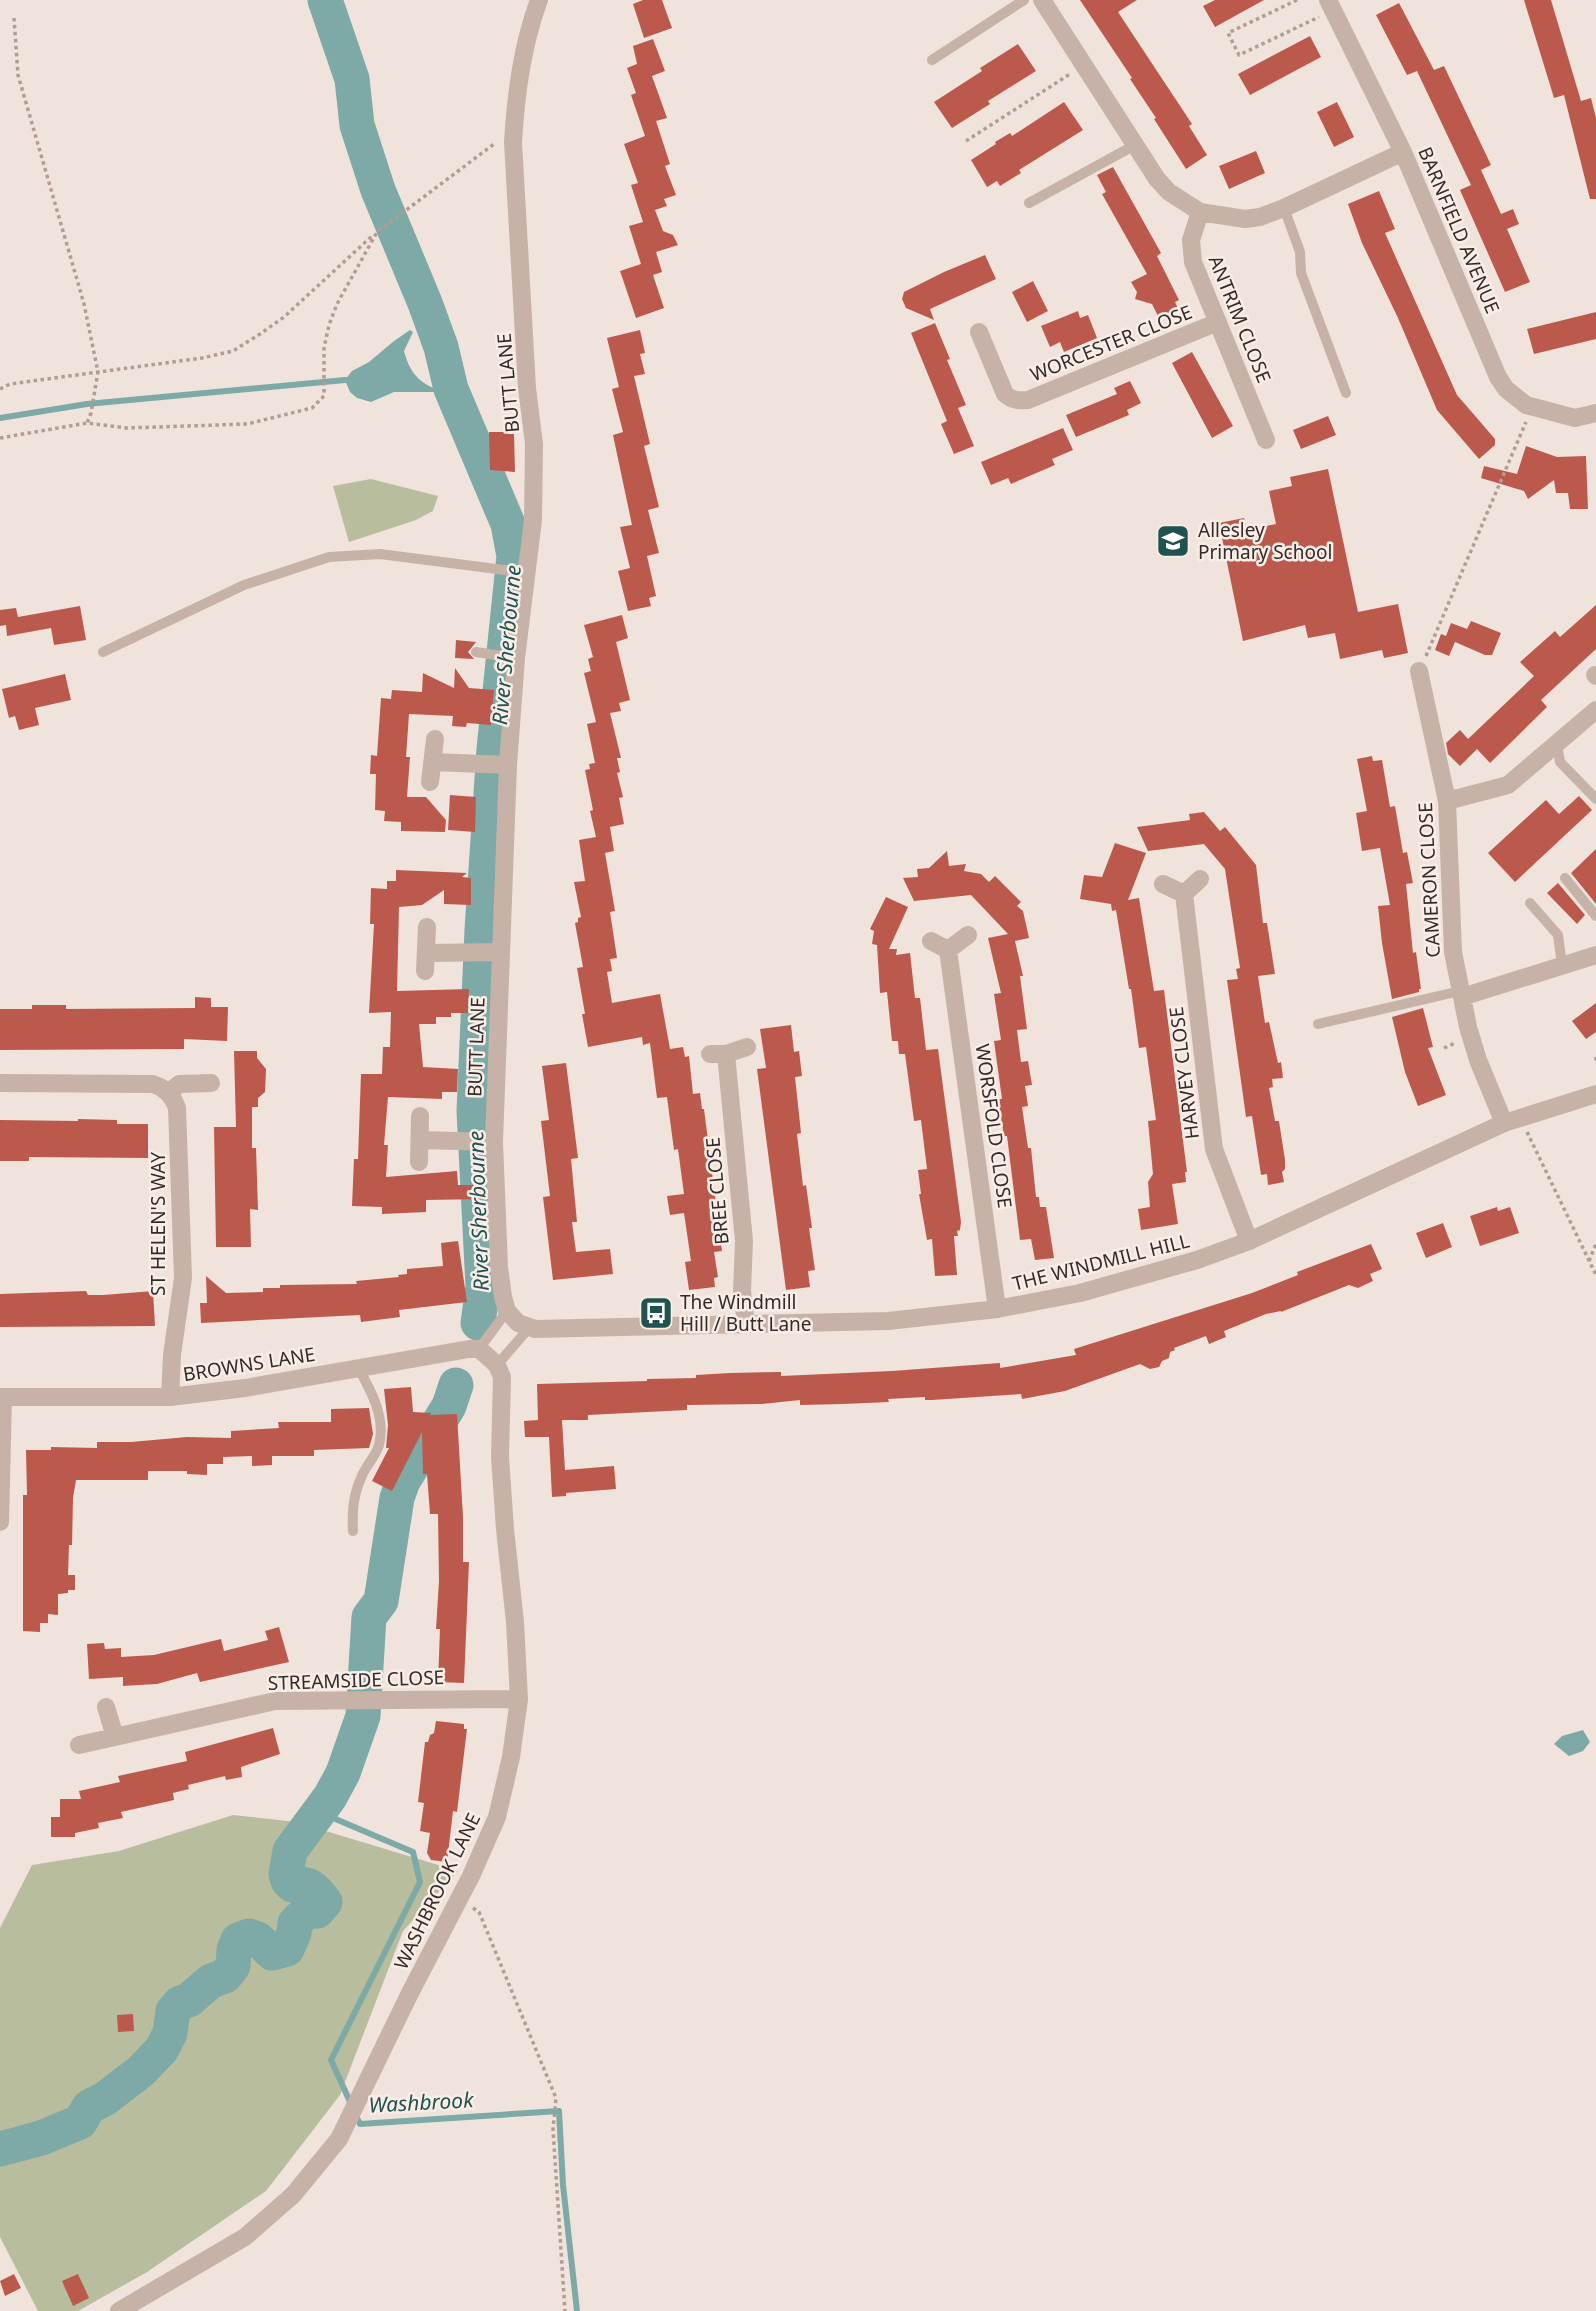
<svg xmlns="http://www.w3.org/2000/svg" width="1596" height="2311" font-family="'Noto Sans',sans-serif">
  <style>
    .green { fill: #b7bd9d }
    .water { fill: #7daaa6 }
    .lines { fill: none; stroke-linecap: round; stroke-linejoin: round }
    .stream { stroke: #7daaa6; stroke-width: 6 }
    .river { stroke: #7daaa6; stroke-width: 35 }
    .building { fill: #bc594d }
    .path { stroke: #b29c93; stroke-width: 3.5; stroke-dasharray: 3.5 3.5; stroke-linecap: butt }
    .service { stroke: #c7b2a8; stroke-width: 10 }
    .minor { stroke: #c7b2a8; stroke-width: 18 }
    .tertiary { stroke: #c7b2a8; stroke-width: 18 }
    .labels { text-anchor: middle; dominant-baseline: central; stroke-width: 5; stroke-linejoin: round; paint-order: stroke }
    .street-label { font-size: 19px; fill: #342a28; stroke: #f8eee7 }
    .poi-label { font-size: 19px; fill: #342a28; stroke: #f8eee7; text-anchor: start }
    .water-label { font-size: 21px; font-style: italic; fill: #21524f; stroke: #f8eee7 }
  </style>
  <rect width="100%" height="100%" fill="#f0e3db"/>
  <!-- green -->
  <path class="green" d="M371 479 438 496 433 511 416 520 349 542 333 486Z
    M233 1815 296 1822 458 1871 403 1931 340 2095 266 2191 147 2272 78 2311H38L0 2237V1928L32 1865 119 1851Z"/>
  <!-- water -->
  <path class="water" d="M410 330 413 332 404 351C409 369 416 381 434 388V392H394L371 402 357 398 350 392 345 380 352 371 369 362 394 341Z
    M1583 1730 1590 1742 1583 1751 1569 1756 1554 1744 1562 1736Z"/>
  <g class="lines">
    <!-- stream -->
    <path class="stream" d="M0 418 87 404 345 380
      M319 1812 413 1852 420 1882 331 2060 351 2104
      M355 2114 360 2124 559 2111 563 2185 577 2311"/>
    <!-- river -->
    <path class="river" d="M325 0 352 79 357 125 378 190 425 303 441 347 451 389 508 524 514 556 494 749 482 930 474 1111 483 1286 478 1323
      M0 2149 41 2138 80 2122 89 2107 106 2098 141 2071 162 2049 170 2033 173 2011 180 2003 189 2000 211 1981 225 1976 233 1966 234 1950 238 1940 249 1936 258 1939 272 1953 287 1949 294 1933 295 1923 308 1910 317 1911 325 1902C315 1888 310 1882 292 1885L288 1881 286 1874 290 1851 330 1797 343 1773 363 1716 369 1617 381 1601 397 1498 403 1481 449 1406 456 1385"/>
  </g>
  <!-- building -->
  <path class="building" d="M643 0H662L672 28 644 38 633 4Z
    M1080 0H1137L1118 12 1192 124 1189 126 1207 155 1186 169 1154 119 1156 118 1130 79 1132 78Z
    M1215 0H1264L1215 27 1203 6Z
    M1524 0H1551L1581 101 1591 98 1596 118V199H1590L1564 95 1554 98Z
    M1399 3 1434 70 1444 66 1491 165 1481 170 1501 214 1513 209 1519 224 1507 229 1530 282 1505 292 1460 190 1471 185 1460 162 1417 71 1407 75 1376 15Z
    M1310 36 1321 57 1250 95 1238 74Z
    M653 39 665 71 652 76 667 118 656 121 670 164 665 166 676 195 664 199 667 206 655 210 663 231 673 235 678 245 656 252 662 272 653 275 664 308 636 318 620 271 641 264 629 226 643 222 631 185 638 183 624 144 645 136 631 95 636 93 627 68 637 64 633 46Z
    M1018 44 1036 71 988 101 990 104 952 128 934 102 982 71 980 68Z
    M1064 102 1083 130 1019 170 1021 173 1000 186 997 181 987 187 971 160 996 144 995 142 1010 133 1012 136Z
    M1337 102 1354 137 1334 147 1317 112Z
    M1256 151 1265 173 1229 189 1219 166Z
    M1113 167 1161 253 1157 256 1179 300 1175 302 1179 311 1160 320 1152 304 1135 299 1137 292 1131 282 1147 274 1102 194 1106 192 1097 175Z
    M1379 191 1395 229 1385 233 1457 395 1495 439V445L1479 459 1437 410 1398 318 1362 243 1348 204Z
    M985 255 996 279 930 309 934 320 906 308 902 299 904 292 944 272Z
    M1033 281 1048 311 1027 322 1012 292Z
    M1078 311 1080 318 1088 315 1097 338 1064 352 1060 342 1050 347 1041 326Z
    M1596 312V339L1534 354 1527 329Z
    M935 323 950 359 947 360 966 405 958 408 974 446 954 454 941 424 947 421 911 333Z
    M640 330 645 353 640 354 645 374 634 376 650 444 644 446 659 507 648 510 659 553 647 556 656 596 649 598 651 606 628 611 618 571 630 568 620 527 632 525 613 435 623 432 612 389 619 387 607 338Z
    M1192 352 1233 426 1212 438 1172 363Z
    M1130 381 1141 403 1127 410 1129 415 1076 437 1066 415 1117 394 1114 388Z
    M1328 416 1336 435 1301 449 1293 430Z
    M1063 428 1073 450 1052 459 1055 465 1011 484 1008 478 991 485 981 462Z
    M489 432H508V434H514L515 472 490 470Z
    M1526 446 1557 457 1586 456 1588 509H1570L1568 493H1556L1554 480 1528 499 1524 491 1481 478 1484 466 1517 474Z
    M1328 469 1358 612 1398 604 1408 653 1384 658 1382 650 1340 659 1335 633 1308 638 1305 625 1243 641 1219 523 1244 518 1247 530 1276 524 1269 491 1292 486 1290 477Z
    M1596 605V649L1541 700 1547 707 1490 763 1477 749 1460 766 1448 754 1446 743 1460 730 1468 739 1534 676 1520 662 1555 631 1560 637Z
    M80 606 86 640 54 645 51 628 7 636 6 625 0 626V610L16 608 18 617Z
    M622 615 628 638 616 642 630 700 619 703 621 711 610 713 621 758H617L620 772 617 773 623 797 619 798 624 824 610 827 614 851 605 853 615 911 610 912 617 958 610 959 612 971 607 972 612 1003 660 994 670 1049 683 1047 685 1057 689 1056 693 1094 700 1093 702 1109H704L722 1251 714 1252 718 1277 714 1278 715 1287 689 1290 685 1262 691 1261 684 1213 670 1215 667 1196 684 1194 678 1149 674 1150 667 1097 657 1098 650 1043 643 1045 642 1037 588 1047 582 1014H585L577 968 583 967 575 923 578 922V918L581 917 574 882 585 881 579 840 596 837 590 811 593 810 585 770 590 769 589 764 595 763 587 724 596 722 584 673 591 671 588 659 593 657 584 625Z
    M1471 621 1501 633 1492 655H1485L1455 642 1449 656 1435 650 1441 634 1446 636 1451 623 1467 629Z
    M456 640 476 642 468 652 474 659 455 658Z
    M455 668 469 688 494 690 491 725 467 723 466 727 452 726 453 716 409 714 406 757H410L407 797H426L446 820 445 832 401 831V822L384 821 385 811 375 810 376 774H370L371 755 377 756 381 698 391 699 392 690 422 692 423 673 454 688Z
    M65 674 71 700 35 708 39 725 19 730 15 716 9 718 2 689Z
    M1372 756 1373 761 1382 760 1390 807 1395 806 1403 853 1407 852 1413 883 1406 884 1413 953 1416 952 1421 989H1419V992L1392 999 1382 943 1378 906 1390 905 1380 848 1362 851 1356 813 1367 811 1357 759Z
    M450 795 476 797 475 832 448 830Z
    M1579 796 1592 810 1515 882 1488 853 1546 800 1559 814Z
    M1204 812 1220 831 1225 827 1256 865 1263 923H1267L1275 974 1258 976 1265 1023 1269 1022 1278 1063 1281 1062 1283 1078 1272 1079 1273 1087 1269 1088 1275 1121H1279L1285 1160V1169L1282 1172 1284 1182 1268 1185 1267 1174 1261 1175 1252 1116 1246 1117 1227 980 1238 979 1236 969 1240 968 1225 869 1204 844 1148 851 1137 827 1190 820 1189 814Z
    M1115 843 1146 853 1128 900 1139 898 1154 991 1164 990 1187 1172H1185L1186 1182 1172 1184 1178 1224 1141 1230 1138 1209 1150 1207 1148 1182 1153 1174 1148 1121 1156 1120 1146 1047 1139 1048 1131 989H1129L1116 910 1112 911 1111 904 1080 899 1084 875 1102 877Z
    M1596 849V904L1571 873Z
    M947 851 949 866 966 864 964 871 981 874 989 882 995 876 1021 902 1017 906 1023 911 1029 938 1015 941 1023 976H1020L1027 1029 1017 1030 1021 1062 1028 1061 1032 1085 1025 1086 1028 1106 1022 1107 1028 1148H1031L1036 1197H1039L1040 1207H1046L1054 1258 1035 1260 1031 1239 1020 1240 1007 1136H1004L998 1099H1002L994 1041 1001 1040 994 994 1001 993 988 938 1008 934 971 895 914 901 903 878 918 877 917 869 929 868Z
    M396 870 467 873 462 877 471 878V905L444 904V890L422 905 399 907 397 991 469 989 468 1013H451V1017H436V1024H419L423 1067 458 1069 457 1092H442V1099L388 1097 384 1145H388L386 1177 457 1171 458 1185H484L485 1199 426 1200V1212L382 1214V1207L352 1206 354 1159H358L361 1074H382L383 1047H390L391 1012 369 1013 374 924H370L371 888 387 889V881H396Z
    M1558 883 1585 915 1577 924 1547 893Z
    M886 897 908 907 889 949H897L896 955 910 953 915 998H920L926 1050 938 1049 961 1222 960 1230 957 1231 958 1236H954L957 1275 935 1276 932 1239 927 1240 919 1194H921L918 1170 927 1169 921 1120 914 1121 905 1054H899L898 1041H892L887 992 880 993 877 945 872 944 874 931 870 929Z
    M195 997 211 998V1007H228L227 1041 184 1039V1049L0 1050V1009H32V1005H66V1009L195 1008Z
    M1596 1003V1032L1586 1039 1572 1021Z
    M1423 1008 1433 1047 1428 1048 1446 1095 1418 1106 1405 1072 1392 1017Z
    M791 1025 794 1052 799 1051 802 1076 795 1077 801 1133 797 1134 803 1186 806 1185 812 1228H809L815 1270 808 1271 810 1287 786 1290 757 1069 766 1068 760 1029Z
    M234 1051H257V1058L266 1069 265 1092 258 1098V1107H252V1148H256L258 1210 250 1209 251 1247H216L214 1127H236Z
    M566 1063 578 1158 571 1159 577 1222H572L576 1252 610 1249 613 1274 553 1280 543 1197 550 1196 541 1121 549 1120 542 1066Z
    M78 1119 117 1120V1124H148V1158L29 1157V1161H0V1120L78 1121Z
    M1497 1207 1498 1211 1510 1207 1519 1233 1480 1246 1470 1216Z
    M1443 1223 1452 1247 1426 1258 1416 1233Z
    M458 1241 467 1302 399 1310 400 1317 361 1322 360 1315 201 1323 200 1303H207L206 1276 226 1293 263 1292V1288H280V1285L357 1284 356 1281 399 1277 398 1275 407 1274V1269L443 1266 441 1243Z
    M1371 1244 1382 1269 1370 1274 1373 1281 1358 1288 1349 1285 1281 1312V1311L1266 1314 1224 1331 1226 1337 1209 1344 1206 1336 1174 1348 1175 1350 1170 1352 1169 1358 1162 1361 1159 1367 1150 1369 1140 1364 1065 1391 1022 1399 1021 1394 932 1400H925V1397L888 1399 889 1402 843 1404 800 1405V1400L761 1404 687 1405V1410L588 1415V1420H562L565 1470 614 1466 616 1489 566 1493V1496L552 1497 549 1437H525L524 1421 538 1420 537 1384 647 1381V1379L696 1378V1375L730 1373 781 1372V1376L892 1371 1000 1363V1368L1076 1355 1074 1349 1252 1293 1298 1275 1297 1272Z
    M86 1291 88 1295H103L153 1291 155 1326 0 1327V1294Z
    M411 1387 413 1412 431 1413 430 1415 457 1414 463 1517V1562H469L464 1683 438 1682 440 1629H436L439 1581 438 1514H430L427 1474H423L422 1432 392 1491 372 1481 389 1448H386L388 1425 384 1389Z
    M369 1408 373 1434 369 1448 314 1450V1456H272V1465L252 1466V1456L223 1457V1464H207V1475L187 1474V1471H148V1480H76L73 1498 72 1545H69L68 1575H75V1590H68V1593L58 1594V1615L48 1614V1623H40V1632L23 1631V1495H27L26 1450H51V1447L97 1448V1442H131L187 1437 231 1438V1431L279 1428 278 1422H331V1409Z
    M279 1627 289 1662 200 1682 197 1673 157 1684 139 1685 123 1686V1677L89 1679 87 1644 104 1643 105 1649 121 1648V1657L154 1655 221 1639 224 1651 268 1640 265 1631Z
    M436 1721 464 1724V1729H467L457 1812 453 1811 447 1862 431 1860 427 1853 430 1833 420 1831 424 1803 418 1802 425 1742H428L430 1735 434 1733Z
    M273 1728 280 1754 241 1767 242 1777 226 1780 225 1776 188 1785 189 1789 173 1793 174 1800 121 1812 123 1818 98 1823 99 1828 75 1833V1837H51V1817H60V1799H81L79 1791 120 1782 118 1776 187 1761 185 1752Z
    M133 2014 134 2031 118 2032 117 2015Z
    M14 2274 21 2288 5 2296 0 2281Z
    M78 2274 89 2298 73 2306 62 2281Z"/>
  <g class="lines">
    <!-- path -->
    <path class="path" d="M1297 0 1228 33 1239 55 1319 17
      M14 18 18 75 84 304 98 372 91 413 87 423
      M966 141 1070 74
      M0 389 10 384 202 358 233 351 260 334 284 317 372 236
      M0 438 87 423 127 428 247 424 312 408 324 396V348L329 325 337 304 377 232 494 144
      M1426 656 1526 422
      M1444 1048 1455 1043
      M1596 1057V1061
      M1527 1132 1596 1275
      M1589 1261 1596 1244
      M473 1908 479 1912 556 2098 553 2129 565 2311"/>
    <!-- service -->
    <path class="service" d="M932 60 1024 0
      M1029 203 1135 145
      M1284 208 1300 252 1301 273 1346 393
      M103 652 244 585 329 557 380 554 528 573
      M476 652 516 658
      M498 666 515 669
      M1557 743 1560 762 1596 799
      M1565 878 1596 916
      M1530 903 1558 935 1562 965
      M1318 1024 1460 991
      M479 1349 507 1311
      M497 1365 529 1328
      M353 1531C352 1512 353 1496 361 1478 365 1467 376 1456 379 1445 386 1418 371 1390 358 1368"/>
    <!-- minor -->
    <path class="minor" d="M1042 0 1157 179 1169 192 1200 212 1245 219 1260 217 1284 208 1403 152
      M1328 0 1403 152 1498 377 1506 389 1526 405 1575 418 1596 413
      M1200 212 1191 240 1193 262 1266 440
      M979 332 1005 394C1012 400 1018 401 1028 400L1218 322
      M1419 671 1447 801 1453 952 1468 1027 1478 1060 1504 1123
      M1595 675 1596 676
      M433 762 508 765
      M430 782 435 739
      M1447 801 1508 785 1596 710
      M1163 884 1184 894 1200 879
      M1184 894 1214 1149 1249 1241
      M931 941 948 950 968 935
      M948 950 997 1309
      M427 953 500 952
      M425 971 427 927
      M1462 997 1596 955
      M710 1054H726L747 1047
      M726 1054 744 1241 742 1291 746 1324
      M0 1083 153 1084C166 1088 173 1096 177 1108L183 1278 172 1355 170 1397
      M169 1093 179 1084 211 1083
      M420 1140 494 1142
      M419 1162 420 1116
      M507 1311 503 1297 499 1267 494 1142 508 765 516 658 533 520 534 444 527 388 513 142C516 94 522 46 539 0
      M0 1522 3 1397
      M106 1707 115 1737
      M79 1745 275 1701 519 1699
      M119 2311 245 2237 293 2195 339 2139 410 1993 471 1876 497 1817 511 1757 519 1699 515 1622 505 1529 500 1457 502 1377 497 1365"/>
    <!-- tertiary -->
    <path class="tertiary" d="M507 1311 518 1323 535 1329 888 1321 997 1309 1080 1293 1197 1260 1249 1241 1504 1123 1596 1094
      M0 1397H170L245 1388 469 1349H479L497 1365"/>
  </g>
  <!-- icons -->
  <defs>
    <symbol id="school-square" viewBox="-11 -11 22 22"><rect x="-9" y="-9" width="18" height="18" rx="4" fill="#21524f" stroke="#f8eee7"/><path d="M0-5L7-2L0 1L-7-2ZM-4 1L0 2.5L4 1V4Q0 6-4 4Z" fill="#fff"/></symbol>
    <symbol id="bus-square" viewBox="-11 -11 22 22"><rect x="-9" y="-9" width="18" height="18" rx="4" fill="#21524f" stroke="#f8eee7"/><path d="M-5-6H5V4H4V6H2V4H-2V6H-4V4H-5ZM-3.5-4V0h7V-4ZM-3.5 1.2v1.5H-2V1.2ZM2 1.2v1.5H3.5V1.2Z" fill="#fff"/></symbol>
  </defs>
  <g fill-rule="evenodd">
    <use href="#school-square" x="1154" y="522" width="38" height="38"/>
    <use href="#bus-square" x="637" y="1294" width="38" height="38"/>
  </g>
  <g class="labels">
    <!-- street labels -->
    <g class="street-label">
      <text transform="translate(1459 230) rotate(67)">BARNFIELD AVENUE</text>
      <text transform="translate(1240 319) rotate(68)">ANTRIM CLOSE</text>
      <text transform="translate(1111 343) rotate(-22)">WORCESTER CLOSE</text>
      <text transform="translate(508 383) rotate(-95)">BUTT LANE</text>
      <text transform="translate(1429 880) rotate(-93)">CAMERON CLOSE</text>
      <text transform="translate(476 1047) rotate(-88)">BUTT LANE</text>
      <text transform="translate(1184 1073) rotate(-97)">HARVEY CLOSE</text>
      <text transform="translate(994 1126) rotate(82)">WORSFOLD CLOSE</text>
      <text transform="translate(717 1191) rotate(-95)">BREE CLOSE</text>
      <text transform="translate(158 1224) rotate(-90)">ST HELEN'S WAY</text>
      <text transform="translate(1101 1262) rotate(-14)">THE WINDMILL HILL</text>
      <text transform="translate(249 1364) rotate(-9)">BROWNS LANE</text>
      <text transform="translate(356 1680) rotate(-2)">STREAMSIDE CLOSE</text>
      <text transform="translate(437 1891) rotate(-64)">WASHBROOK LANE</text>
    </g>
    <!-- poi labels -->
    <g class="poi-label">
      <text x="1198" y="530">Allesley<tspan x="1198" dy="22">Primary School</tspan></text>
      <text x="680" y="1302">The Windmill<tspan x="680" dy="22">Hill / Butt Lane</tspan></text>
    </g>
    <!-- water labels -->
    <g class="water-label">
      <text transform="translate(506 645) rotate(-85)">River Sherbourne</text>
      <text transform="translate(478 1211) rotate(-92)">River Sherbourne</text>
      <text transform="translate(421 2102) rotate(-3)">Washbrook</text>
    </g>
  </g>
</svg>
